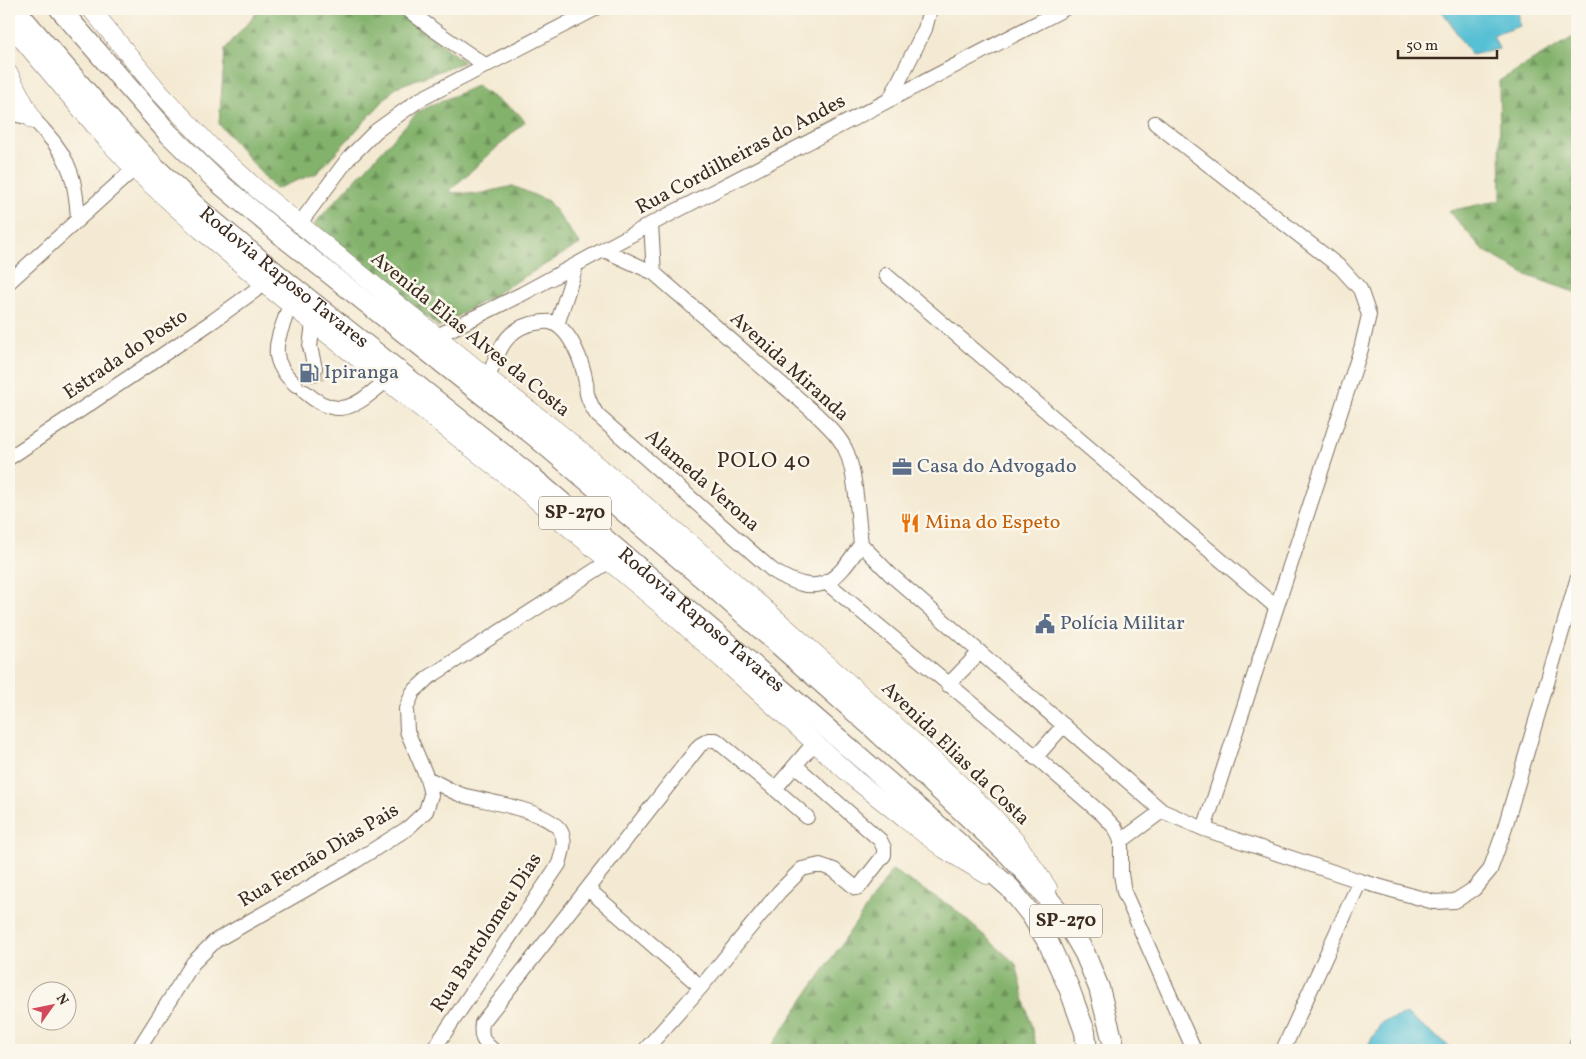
<svg xmlns="http://www.w3.org/2000/svg" width="1586" height="1059" font-family="Vollkorn,serif">
  <style>
    .forest { fill: url(#forest-firs); stroke: #5f6e45 }
    .water { fill: #57c0d4; stroke: #497579 }
    .lines { fill: none; stroke-linecap: round; stroke-linejoin: round }
    .minor-tunnel { stroke: #cfc4af; stroke-width: 14; stroke-dasharray: 14 7; stroke-linecap: butt }
    .minor-casing { stroke: #7c6d5d; stroke-width: 16 }
    .major-casing { stroke: #7c6d5d; stroke-width: 19 }
    .highway-casing { stroke: #7c6d5d; stroke-width: 22 }
    .minor { stroke: #fff; stroke-width: 14 }
    .major { stroke: #fff; stroke-width: 18 }
    .highway { stroke: #fff; stroke-width: 20 }
    .labels { text-anchor: middle; dominant-baseline: central; stroke-width: 5; stroke-linejoin: round; paint-order: stroke }
    .shield { fill: #fbf7ec; stroke: #75685c; stroke-width: 1 }
    .shield-label { font-size: 19px; font-weight: bold; fill: #3b2a1e }
    .street-label { font-size: 20px; fill: #3b2a1e; stroke: #fbf7ec }
    .service-label { font-size: 20px; fill: #4e5e75; stroke: #fbf7ec; text-anchor: start }
    .food-label { font-size: 20px; fill: #c56008; stroke: #fbf7ec; text-anchor: start }
    .quarter-label { font-size: 22px; letter-spacing: 1px; fill: #3b2a1e; stroke: #fbf7ec }
  </style>
  <defs>
    <pattern id="forest-firs" width="22" height="20" patternUnits="userSpaceOnUse" patternTransform="scale(1.25)"><rect width="22" height="20" fill="#83b26c"/><path d="M5 1l3.5 6h-7zM16 11l3.5 6h-7z" fill="#6c9158"/></pattern>
  </defs>
  <rect width="100%" height="100%" fill="#fbf7ec"/>
  <filter id="ink" filterUnits="userSpaceOnUse"><feTurbulence type="fractalNoise" baseFrequency=".02" numOctaves="2"/><feDisplacementMap in="SourceGraphic" scale="10" xChannelSelector="R" yChannelSelector="G"/><feConvolveMatrix kernelMatrix="1 2 1 2 8 2 1 2 1" color-interpolation-filters="sRGB"/></filter>
  <filter id="wash" filterUnits="userSpaceOnUse"><feTurbulence type="fractalNoise" baseFrequency=".0096" numOctaves="4" result="noise"/><feDisplacementMap in="SourceGraphic" scale="20" xChannelSelector="R" yChannelSelector="G"/><feGaussianBlur stdDeviation="1.12" result="paint"/><feColorMatrix in="noise" values="0 0 0 0 0 0 0 0 0 0 0 0 0 0 0 0 0 1.4 0 .05"/><feComposite in="paint" operator="in"/></filter>
  <g filter="url(#wash)">
    <rect width="100%" height="100%" fill="#f4ead3"/>
    <!-- forest -->
    <path class="forest" d="M260 9H396L464 62 396 87 317 173 275 189 219 124 225 49Z
      M1577 35V293L1526 275 1483 250 1449 211 1501 200 1499 81 1542 55Z
      M476 86 519 114 525 122 448 192 478 194 513 186 548 201 580 244 439 327 314 224 419 111Z
      M892 870 952 907 1016 964 1037 1050H769Z"/>
    <!-- water -->
    <path class="water" d="M1441 9H1518L1520 26 1493 35 1499 49 1471 55Z
      M1406 1014 1454 1050H1365L1382 1022Z"/>
  </g>
  <g filter="url(#ink)">
    <g class="lines">
      <!-- minor-tunnel -->
      <path class="minor-tunnel" d="M315 368 319 388"/>
      <defs>
        <path id="minor" d="M407 9 434 30 485 65
          M890 99 925 29 930 9
          M9 113C16 115 25 116 32 119 37 122 42 128 46 133 71 160 76 183 78 219
          M1155 123 1341 268 1360 289 1369 315 1361 349 1204 829
          M300 223 348 159 376 131 419 100 595 9
          M651 224 654 273
          M604 250 654 273 816 414C827 425 841 437 847 453 856 475 858 519 861 544
          M886 275 1276 607
          M9 282 134 169
          M290 304C279 339 264 357 296 385
          M313 323 310 347 315 368
          M557 325 576 266
          M437 336 522 294 651 224 1064 9
          M488 378C497 355 504 330 531 324 537 323 544 321 550 322 571 328 583 364 586 383 587 386 586 391 587 394 589 401 593 409 597 415L772 570C818 599 834 585 861 544
          M305 392C339 422 357 405 386 381
          M9 458 213 321 264 284
          M861 544 890 574 1162 811 1204 829 1360 881 1434 902 1455 901 1474 889 1490 870 1503 834 1577 580
          M827 583 1015 739 1103 815 1116 829 1121 841V874L1124 892 1194 1050
          M948 685 980 652
          M1035 758 1064 725
          M427 778C438 783 450 791 462 795 487 802 544 809 560 830 567 841 562 852 559 864L433 1050
          M807 817 775 789 815 742
          M1121 841 1162 811
          M588 889 701 987
          M138 1050 193 963 215 941 354 862 408 828 426 811 431 795 427 778 407 731 406 709 413 692 428 678 608 562
          M493 1050C483 1042 480 1037 482 1023L700 745 709 740H716L775 789
          M645 1050 701 987 779 892 802 869 820 865 834 870 856 888 859 887 884 855V848L880 840 796 766
          M1283 1050 1360 881
          M1576 1050 1577 1044"/>
        <path id="major" d="M91 9 160 93 213 149 258 190 488 378 557 431 697 549 841 676 946 771 992 815 1018 844 1048 888
          M9 24 106 139 134 169 201 230 264 284 523 489 674 616 856 780 906 820 944 849 987 875
          M9 74 33 120"/>
        <g id="highway">
          <path id="s1" d="M15 9 115 125 156 168 200 210 288 283 532 477 800 705 1010 888 1032 916 1049 944 1069 988 1085 1032 1087 1050"/>
          <path d="M60 9 169 134 218 182 291 243 537 438 712 586 872 727 1009 855 1034 882 1065 919 1085 954 1099 988 1115 1050"/>
        </g>
      </defs>
      <!-- minor casing -->
      <use href="#minor" class="minor-casing"/>
      <!-- major casing -->
      <use href="#major" class="major-casing"/>
      <!-- highway casing -->
      <use href="#highway" class="highway-casing"/>
      <!-- minor -->
      <use href="#minor" class="minor"/>
      <!-- major -->
      <use href="#major" class="major"/>
      <!-- highway -->
      <use href="#highway" class="highway"/>
    </g>
  </g>
  <!-- icons -->
  <defs>
    <symbol id="fuel-bare" viewBox="-9 -9 18 18"><path d="M-5.5-6h7V0h2V4h1.3V-2.5L3-4.5l.8-.8L6-3V5H2.5V1h-1V6h-7ZM-4.2-4.7v3.2H.2V-4.7Z" fill="#5c6f8a" stroke="#fbf7ec" stroke-width="2.5" paint-order="stroke"/></symbol>
    <symbol id="office-bare" viewBox="-9 -9 18 18"><path d="M-6-3h4V-5.5h4V-3h4V5H-6ZM-1-4.5V-3h2v-1.5ZM-6 0V1H6V0Z" fill="#5c6f8a" stroke="#fbf7ec" stroke-width="2.5" paint-order="stroke"/></symbol>
    <symbol id="restaurant-bare" viewBox="-9 -9 18 18"><path d="M-5-6h1v4h1v-4h1v4h1v-4h1v5L-1.5 .5V6h-2V.5L-5-1ZM5-6V6H3V1.5H1.5Q1.5-4 5-6Z" fill="#e8710a" stroke="#fbf7ec" stroke-width="2.5" paint-order="stroke"/></symbol>
    <symbol id="civic-bare" viewBox="-9 -9 18 18"><path d="M-.6-6.5H3V-4.5H.6V-3L4-1V1h2V6H-6V1h2V-1L-.6-3ZM-1.2 2.5V6h2.4V2.5Z" fill="#5c6f8a" stroke="#fbf7ec" stroke-width="2.5" paint-order="stroke"/></symbol>
  </defs>
  <g fill-rule="evenodd">
    <use href="#fuel-bare" x="295" y="359" width="28" height="28"/>
    <use href="#office-bare" x="888" y="453" width="28" height="28"/>
    <use href="#restaurant-bare" x="896" y="509" width="28" height="28"/>
    <use href="#civic-bare" x="1031" y="610" width="28" height="28"/>
  </g>
  <g class="labels">
    <!-- shield labels -->
    <g class="shield">
      <rect x="539" y="496.5" width="72" height="33" rx="4"/>
      <rect x="1030" y="904.5" width="72" height="33" rx="4"/>
    </g>
    <g class="shield-label">
      <text x="575" y="513">SP-270</text>
      <text x="1066" y="921">SP-270</text>
    </g>
    <!-- street labels -->
    <g class="street-label">
      <text transform="translate(741 155) rotate(-28)">Rua Cordilheiras do Andes</text>
      <text stroke="none"><textPath href="#s1" startOffset="381">Rodovia Raposo Tavares</textPath></text>
      <text transform="translate(470 335) rotate(39)">Avenida Elias Alves da Costa</text>
      <text transform="translate(126 355) rotate(-34)">Estrada do Posto</text>
      <text transform="translate(789 367) rotate(42)">Avenida Miranda</text>
      <text transform="translate(702 481) rotate(41)">Alameda Verona</text>
      <text stroke="none"><textPath href="#s1" startOffset="921">Rodovia Raposo Tavares</textPath></text>
      <text transform="translate(955 754) rotate(44)">Avenida Elias da Costa</text>
      <text transform="translate(319 856) rotate(-31)">Rua Fernão Dias Pais</text>
      <text transform="translate(487 933) rotate(-57)">Rua Bartolomeu Dias</text>
    </g>
    <!-- service labels -->
    <g class="service-label">
      <text x="324" y="373">Ipiranga</text>
      <text x="917" y="467">Casa do Advogado</text>
      <text x="1060" y="624">Polícia Militar</text>
    </g>
    <!-- food labels -->
    <g class="food-label">
      <text x="925" y="523">Mina do Espeto</text>
    </g>
    <!-- quarter labels -->
    <g class="quarter-label">
      <text x="764" y="461">POLO 40</text>
    </g>
  </g>
  <!-- margin -->
  <rect width="1586" height="1059" fill="none" stroke="#fbf7ec" stroke-width="30"/>
  <!-- north arrow -->
  <g transform="translate(52 1006) rotate(57)"><circle r="24" fill="#fbf7ec" stroke="#aea59a"/>
  <path d="M0-4L9 19L0 12L-9 19Z" fill="#d1495b"/>
  <text y="-8" font-size="14" font-weight="bold" text-anchor="middle" fill="#3b2a1e">N</text>
  </g>
  <!-- scale -->
  <path d="M1398 50v8h99v-8" fill="none" stroke="#3b2a1e" stroke-width="2.5"/>
  <text x="1406" y="50" font-size="15" fill="#3b2a1e" stroke="#fbf7ec" stroke-width="4" paint-order="stroke">50 m</text>
</svg>
